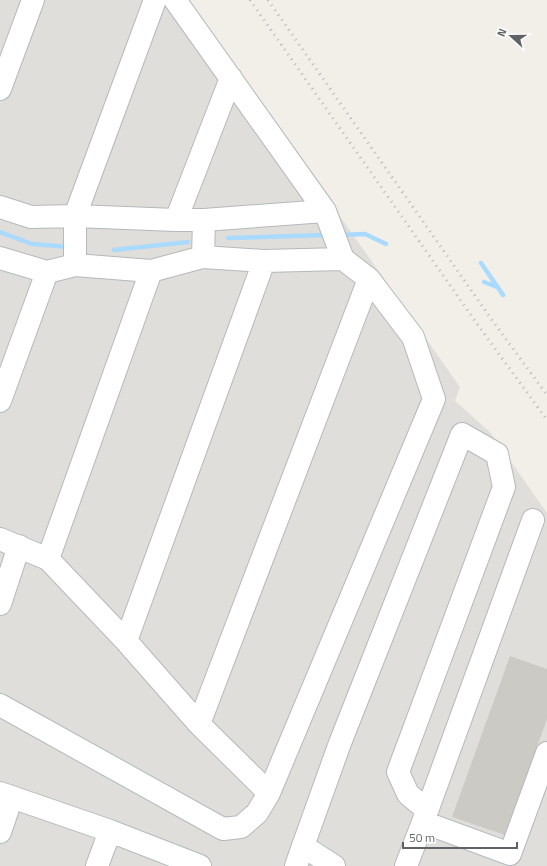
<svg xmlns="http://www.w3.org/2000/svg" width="547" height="866" font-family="'Titillium Web',sans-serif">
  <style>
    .industrial { fill: #e0deda }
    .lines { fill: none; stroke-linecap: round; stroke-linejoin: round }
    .stream { stroke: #aadaff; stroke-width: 4.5 }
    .building { fill: #cccac5 }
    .minor-casing { stroke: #b5b8bc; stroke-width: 24 }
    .minor { stroke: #fff; stroke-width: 22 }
    .rail { stroke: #b6b7b8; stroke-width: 3; stroke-dasharray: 1 5; stroke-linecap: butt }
  </style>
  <rect width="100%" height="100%" fill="#f1efe8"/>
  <!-- industrial -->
  <path class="industrial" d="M0 0H188L460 387 455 401 490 432 547 513V866H0Z"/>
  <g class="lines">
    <!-- stream -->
    <path class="stream" d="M0 232 32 244 69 247
      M340 235 365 234 386 244
      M228 238 327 235
      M114 250 188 242
      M481 263 503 295
      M484 282 497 287"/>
  </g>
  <!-- building -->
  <path class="building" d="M510 656 547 669V719L505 835 452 817Z"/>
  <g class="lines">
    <defs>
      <path id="minor" d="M175 0 325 211 343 259
        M0 89 33 0
        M0 207 31 217 75 216 176 220H204L325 211
        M176 220 231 78
        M203 257 204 220
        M0 258 47 272 75 265 151 271 203 257 264 261 343 259 369 279 413 337 434 399 269 793 199 724 126 641 48 559 0 539
        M75 265V216L155 0
        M0 401 47 272
        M48 559 151 271
        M0 604 19 546
        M126 641 264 261
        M0 705 223 829 241 827 257 813 269 793
        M199 724 369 279
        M0 793 110 831 200 866
        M423 822 510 854 547 753
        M0 832 12 797
        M303 846 340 743 462 434 497 454 504 487 398 772 408 794 427 810
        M97 866 110 831
        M296 866 303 846 334 866
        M406 866 423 822 533 520"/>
    </defs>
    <!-- minor casing -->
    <use href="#minor" class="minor-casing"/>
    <!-- minor -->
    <use href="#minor" class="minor"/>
    <!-- rail -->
    <path class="rail" d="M250 0 480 328 547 420
      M268 0 492 320 547 395"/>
  </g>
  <!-- north arrow -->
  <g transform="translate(511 36) rotate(291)" stroke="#ffffff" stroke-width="3" paint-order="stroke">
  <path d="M0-3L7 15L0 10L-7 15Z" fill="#5f6368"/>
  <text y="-6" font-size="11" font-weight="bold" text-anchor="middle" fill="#5f6368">N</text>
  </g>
  <!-- scale -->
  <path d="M403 842v6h114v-6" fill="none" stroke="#5f6368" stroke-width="2"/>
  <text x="409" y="842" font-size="12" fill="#5f6368" stroke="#ffffff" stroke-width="3" paint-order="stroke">50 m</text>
</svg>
